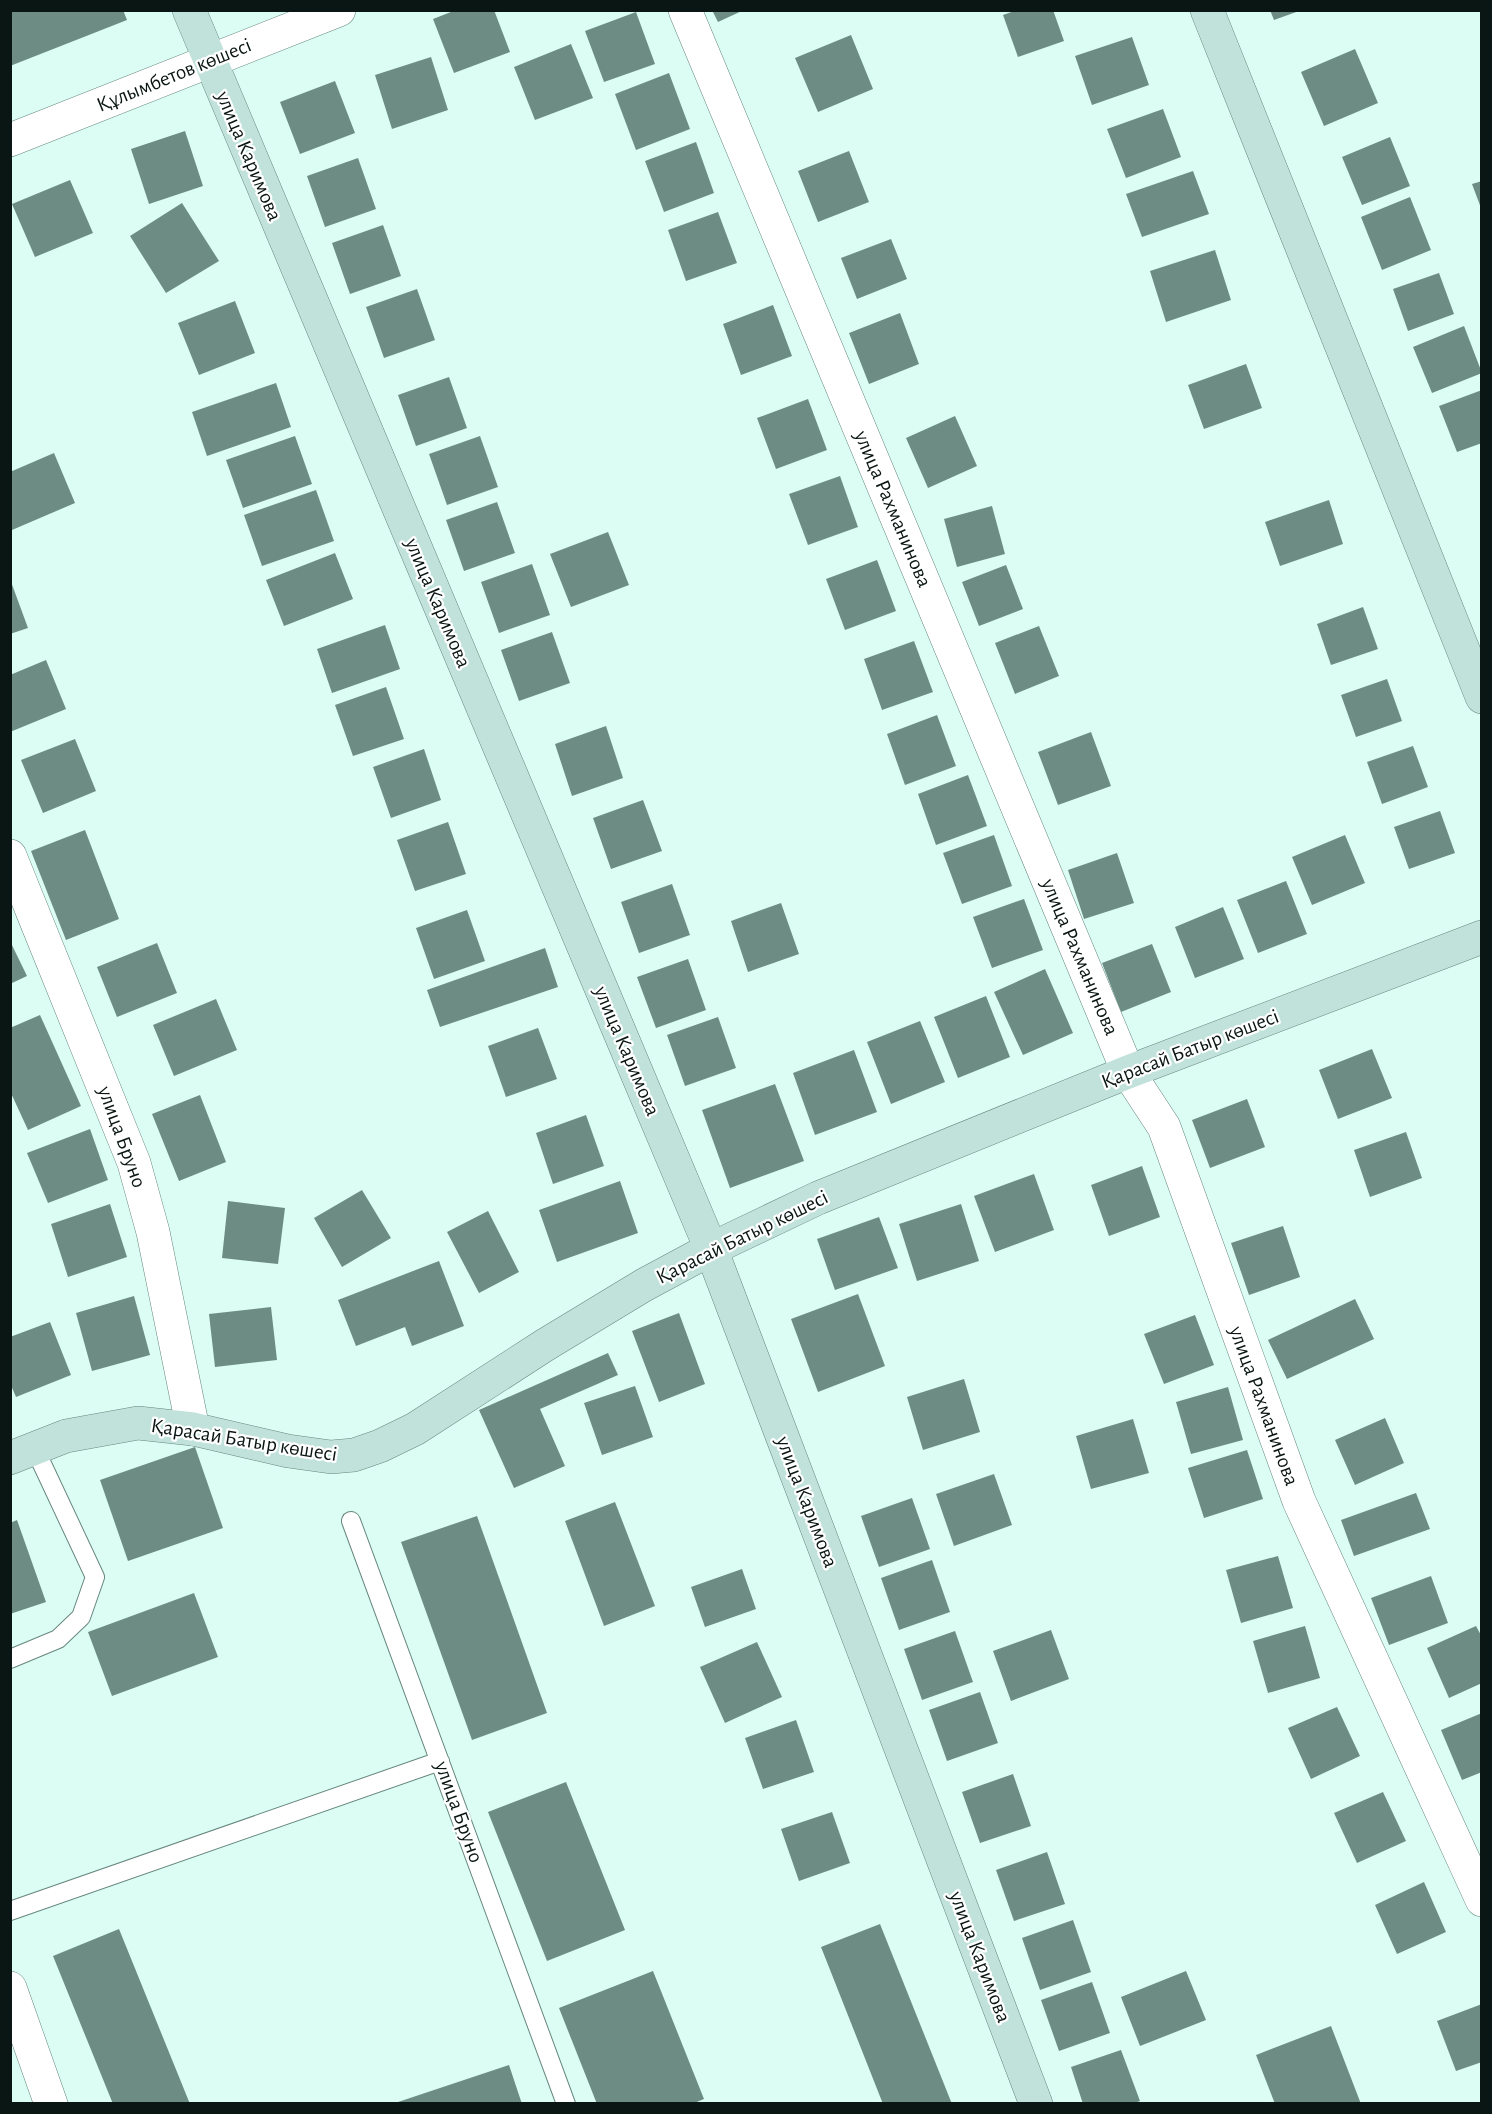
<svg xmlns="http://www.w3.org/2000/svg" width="1492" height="2114" font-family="'Alegreya Sans',sans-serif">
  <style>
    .building { fill: #6d8d84 }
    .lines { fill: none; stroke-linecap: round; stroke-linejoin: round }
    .lane-casing { stroke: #67877e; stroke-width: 20 }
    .street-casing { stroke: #67877e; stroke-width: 34 }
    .secondary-casing { stroke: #67877e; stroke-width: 34 }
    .lane { stroke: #fff; stroke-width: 18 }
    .street { stroke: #fff; stroke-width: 33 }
    .secondary { stroke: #c1e2db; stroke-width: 33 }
    .labels { text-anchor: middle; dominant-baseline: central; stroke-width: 4.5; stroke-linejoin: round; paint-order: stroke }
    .street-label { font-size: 21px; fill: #0a1613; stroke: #fff }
  </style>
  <rect width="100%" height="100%" fill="#dbfdf3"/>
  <!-- building -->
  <path class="building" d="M10 10H123L127 20 10 66Z
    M456 10H494L510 52 454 73 433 19Z
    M712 10H744L718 22Z
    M1017 10H1053L1064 41 1018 57 1003 15Z
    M1270 10H1298L1299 11 1274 20Z
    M636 12 655 64 604 82 585 31Z
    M851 35 873 89 818 112 795 58Z
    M1132 37 1149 85 1092 105 1075 56Z
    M571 44 593 98 535 120 514 67Z
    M1355 49 1378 103 1324 126 1301 72Z
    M431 57 448 110 392 129 375 75Z
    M669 73 690 129 636 150 615 94Z
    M335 81 355 133 300 154 280 102Z
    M1163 109 1181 157 1126 178 1107 129Z
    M185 131 203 186 149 204 131 149Z
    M1390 137 1410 186 1362 205 1342 157Z
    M696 142 714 193 664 212 645 161Z
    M849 151 869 202 818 222 798 171Z
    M358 158 376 209 325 227 307 176Z
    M1193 171 1209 214 1142 237 1126 194Z
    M70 180 93 233 35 257 12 204Z
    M1482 181V208H1481L1472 184Z
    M1410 197 1431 250 1382 270 1361 217Z
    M182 203 219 261 166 293 130 236Z
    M718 212 737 263 686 281 668 230Z
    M383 225 401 276 350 294 332 243Z
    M891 239 907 279 857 299 841 258Z
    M1215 250 1231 300 1166 322 1150 271Z
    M1439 273 1454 314 1408 331 1393 289Z
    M417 289 435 340 384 358 366 307Z
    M235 301 255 353 199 375 178 323Z
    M773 305 792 356 741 375 723 324Z
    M900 313 919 364 869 384 849 333Z
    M1464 326 1482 373 1432 393 1413 347Z
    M1246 364 1262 408 1204 429 1188 385Z
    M449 377 467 428 416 446 398 395Z
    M276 383 291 427 207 456 192 412Z
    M1482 390V443L1457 452 1439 406Z
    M808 399 827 450 776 469 757 418Z
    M955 416 977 466 928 488 906 438Z
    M295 436 312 484 243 508 226 460Z
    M480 436 498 487 447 505 429 454Z
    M54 453 75 503 12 530 10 472Z
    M840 476 858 527 808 545 789 494Z
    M316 490 334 541 262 566 244 515Z
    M1329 500 1343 544 1280 566 1265 522Z
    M497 502 515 553 464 571 446 520Z
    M992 506 1005 554 957 567 944 519Z
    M608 532 629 585 571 607 550 554Z
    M335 553 353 599 284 626 266 580Z
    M877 560 896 611 845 630 826 579Z
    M532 564 550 615 499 633 481 582Z
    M1006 565 1023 609 979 626 962 582Z
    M10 579 28 628 10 634Z
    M1363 607 1378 649 1331 665 1317 624Z
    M385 625 400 669 332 693 317 649Z
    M1039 626 1059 676 1015 694 995 643Z
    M552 632 570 683 519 701 501 650Z
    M914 641 933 692 882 710 864 659Z
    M46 660 66 709 10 732V675Z
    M1387 679 1402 721 1356 737 1341 695Z
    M386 687 404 739 353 756 335 705Z
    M937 715 956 766 905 785 887 734Z
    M606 726 623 778 572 796 555 744Z
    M1091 732 1111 786 1058 805 1038 752Z
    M75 739 96 791 43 813 21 760Z
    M1413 746 1428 787 1382 804 1367 762Z
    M424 749 441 800 391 818 373 767Z
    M968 775 987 826 936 845 918 794Z
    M643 800 662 851 611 869 593 818Z
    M1440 811 1455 853 1409 869 1394 827Z
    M448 822 466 874 415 891 397 840Z
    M85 830 119 919 66 940 31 851Z
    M994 835 1012 886 962 904 943 853Z
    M1345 835 1365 883 1312 905 1292 857Z
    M1117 853 1134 903 1084 919 1068 870Z
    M1286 881 1307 934 1258 953 1237 900Z
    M672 884 690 935 639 953 621 902Z
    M1024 899 1043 950 992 968 973 917Z
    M781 903 799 954 748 972 731 921Z
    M1223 907 1244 959 1195 978 1175 927Z
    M467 910 485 961 434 979 416 928Z
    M10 941 27 976 10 984Z
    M157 943 177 993 117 1017 97 967Z
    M1152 944 1171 992 1121 1012 1102 963Z
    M545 948 558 987 440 1027 427 990Z
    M688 959 706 1010 656 1028 637 977Z
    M1045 969 1073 1033 1023 1055 994 992Z
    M986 996 1010 1057 958 1078 934 1017Z
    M216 999 237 1050 174 1076 153 1025Z
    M40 1015 81 1106 28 1130 10 1091V1028Z
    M718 1017 736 1068 685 1086 667 1035Z
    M920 1021 945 1082 891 1104 867 1042Z
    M538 1028 557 1079 506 1097 488 1046Z
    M1372 1049 1392 1098 1338 1119 1319 1070Z
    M854 1050 877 1112 815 1135 793 1073Z
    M775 1084 804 1161 730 1188 702 1110Z
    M200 1095 226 1162 179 1181 152 1114Z
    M1247 1099 1265 1147 1210 1168 1192 1120Z
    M586 1115 604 1166 553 1184 536 1133Z
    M90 1129 108 1180 48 1203 27 1153Z
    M1406 1132 1422 1178 1370 1197 1354 1150Z
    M1142 1166 1160 1217 1109 1236 1091 1185Z
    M1034 1174 1054 1230 995 1252 974 1196Z
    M620 1181 638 1233 557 1262 539 1210Z
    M362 1190 391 1238 342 1267 314 1218Z
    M228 1201 285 1208 278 1264 222 1258Z
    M110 1204 127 1257 68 1277 51 1224Z
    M961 1204 979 1261 917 1281 899 1224Z
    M488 1211 519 1272 479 1293 447 1232Z
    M879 1217 898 1268 835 1290 817 1239Z
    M1283 1226 1300 1277 1249 1295 1231 1243Z
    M439 1261 464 1326 412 1346 405 1327 356 1346 338 1300Z
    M858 1294 885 1366 818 1392 791 1319Z
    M134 1296 150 1355 92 1371 76 1313Z
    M1355 1299 1374 1339 1287 1379 1268 1340Z
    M271 1307 277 1360 215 1367 209 1314Z
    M679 1313 705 1384 659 1402 632 1331Z
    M1195 1315 1214 1365 1164 1384 1144 1334Z
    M50 1322 71 1375 16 1397 10 1383V1337Z
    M608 1353 618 1375 540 1409 565 1466 514 1488 479 1410Z
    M964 1379 980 1432 923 1450 907 1397Z
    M635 1386 653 1437 602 1455 584 1403Z
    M1228 1387 1243 1440 1191 1454 1176 1402Z
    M1385 1418 1404 1463 1355 1485 1335 1440Z
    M1133 1419 1149 1473 1091 1489 1076 1436Z
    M195 1447 223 1528 128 1561 100 1480Z
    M1247 1450 1263 1499 1204 1518 1188 1468Z
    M994 1474 1012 1525 954 1546 936 1494Z
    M1416 1493 1430 1529 1354 1556 1341 1520Z
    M912 1498 930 1549 879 1567 861 1516Z
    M615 1502 655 1606 604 1626 565 1521Z
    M477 1516 547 1713 472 1740 401 1542Z
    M17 1520 46 1602 10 1614V1523Z
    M1278 1556 1293 1608 1241 1623 1226 1570Z
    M932 1560 950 1612 899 1630 881 1578Z
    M742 1569 756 1609 705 1627 691 1587Z
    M1431 1576 1448 1623 1389 1645 1371 1598Z
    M194 1593 218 1657 112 1696 88 1632Z
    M1305 1626 1320 1678 1268 1693 1253 1641Z
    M1476 1626 1482 1637V1683L1449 1698 1427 1648Z
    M1051 1630 1069 1679 1011 1701 993 1651Z
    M955 1631 973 1682 922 1700 904 1649Z
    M757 1642 782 1697 725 1723 700 1667Z
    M980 1692 998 1743 947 1761 929 1710Z
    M1337 1707 1360 1756 1311 1779 1288 1728Z
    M1482 1713V1772L1462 1780 1441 1730Z
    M796 1720 814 1772 763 1789 745 1738Z
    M1013 1774 1031 1826 980 1843 962 1792Z
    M566 1782 625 1930 547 1961 488 1812Z
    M1383 1792 1406 1841 1357 1863 1334 1813Z
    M832 1812 850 1863 799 1881 781 1829Z
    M1047 1852 1065 1904 1014 1921 996 1870Z
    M1424 1882 1446 1932 1397 1954 1375 1905Z
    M1073 1920 1091 1972 1040 1990 1022 1938Z
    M880 1924 952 2104H883L821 1947Z
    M119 1929 190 2104H113L53 1956Z
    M653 1971 704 2099 692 2104H597L559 2008Z
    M1186 1971 1206 2020 1140 2046 1121 1997Z
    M1092 1982 1110 2033 1059 2051 1041 2000Z
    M1482 2004V2062L1456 2071 1437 2021Z
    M1331 2026 1361 2104H1275L1256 2055Z
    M1121 2050 1140 2101 1132 2104H1083L1071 2067Z
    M509 2065 522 2104H395V2103Z"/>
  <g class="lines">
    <defs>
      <path id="lane" d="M351 1521 566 2104
        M10 1659 58 1639 81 1617 95 1577 35 1449
        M10 1911 440 1761"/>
      <path id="street" d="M685 10 1128 1072 1164 1127 1299 1501 1482 1900
        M10 140 339 10
        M10 856 134 1163 153 1232 193 1429
        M10 1988 51 2104"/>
      <path id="secondary" d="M189 10 711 1249 1036 2104
        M1207 10 1482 697
        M10 1458 66 1436 138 1423 193 1429 288 1451 331 1457 354 1455 380 1446 415 1429 545 1345 644 1285 711 1249 818 1198 1128 1072 1482 937"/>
    </defs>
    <!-- lane casing -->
    <use href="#lane" class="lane-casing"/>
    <!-- street casing -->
    <use href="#street" class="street-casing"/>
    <!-- secondary casing -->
    <use href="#secondary" class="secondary-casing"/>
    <!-- lane -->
    <use href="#lane" class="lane"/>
    <!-- street -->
    <use href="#street" class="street"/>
    <!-- secondary -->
    <use href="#secondary" class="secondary"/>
  </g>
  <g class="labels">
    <!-- street labels -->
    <g class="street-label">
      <text transform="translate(174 75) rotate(-22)">Құлымбетов көшесі</text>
      <text transform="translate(249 156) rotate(67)">улица Каримова</text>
      <text transform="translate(893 509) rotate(67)">улица Рахманинова</text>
      <text transform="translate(438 603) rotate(67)">улица Каримова</text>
      <text transform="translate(1080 957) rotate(67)">улица Рахманинова</text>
      <text transform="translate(1190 1049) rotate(-21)">Қарасай Батыр көшесі</text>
      <text transform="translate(627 1051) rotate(67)">улица Каримова</text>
      <text transform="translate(122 1137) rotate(70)">улица Бруно</text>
      <text transform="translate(742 1237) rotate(-26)">Қарасай Батыр көшесі</text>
      <text transform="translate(1264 1406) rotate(70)">улица Рахманинова</text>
      <text transform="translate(244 1440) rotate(9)">Қарасай Батыр көшесі</text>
      <text transform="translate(807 1502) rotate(69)">улица Каримова</text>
      <text transform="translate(459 1812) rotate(70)">улица Бруно</text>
      <text transform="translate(980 1957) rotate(69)">улица Каримова</text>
    </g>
  </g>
  <!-- border -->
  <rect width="1492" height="2114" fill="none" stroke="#0a1613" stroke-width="24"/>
</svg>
